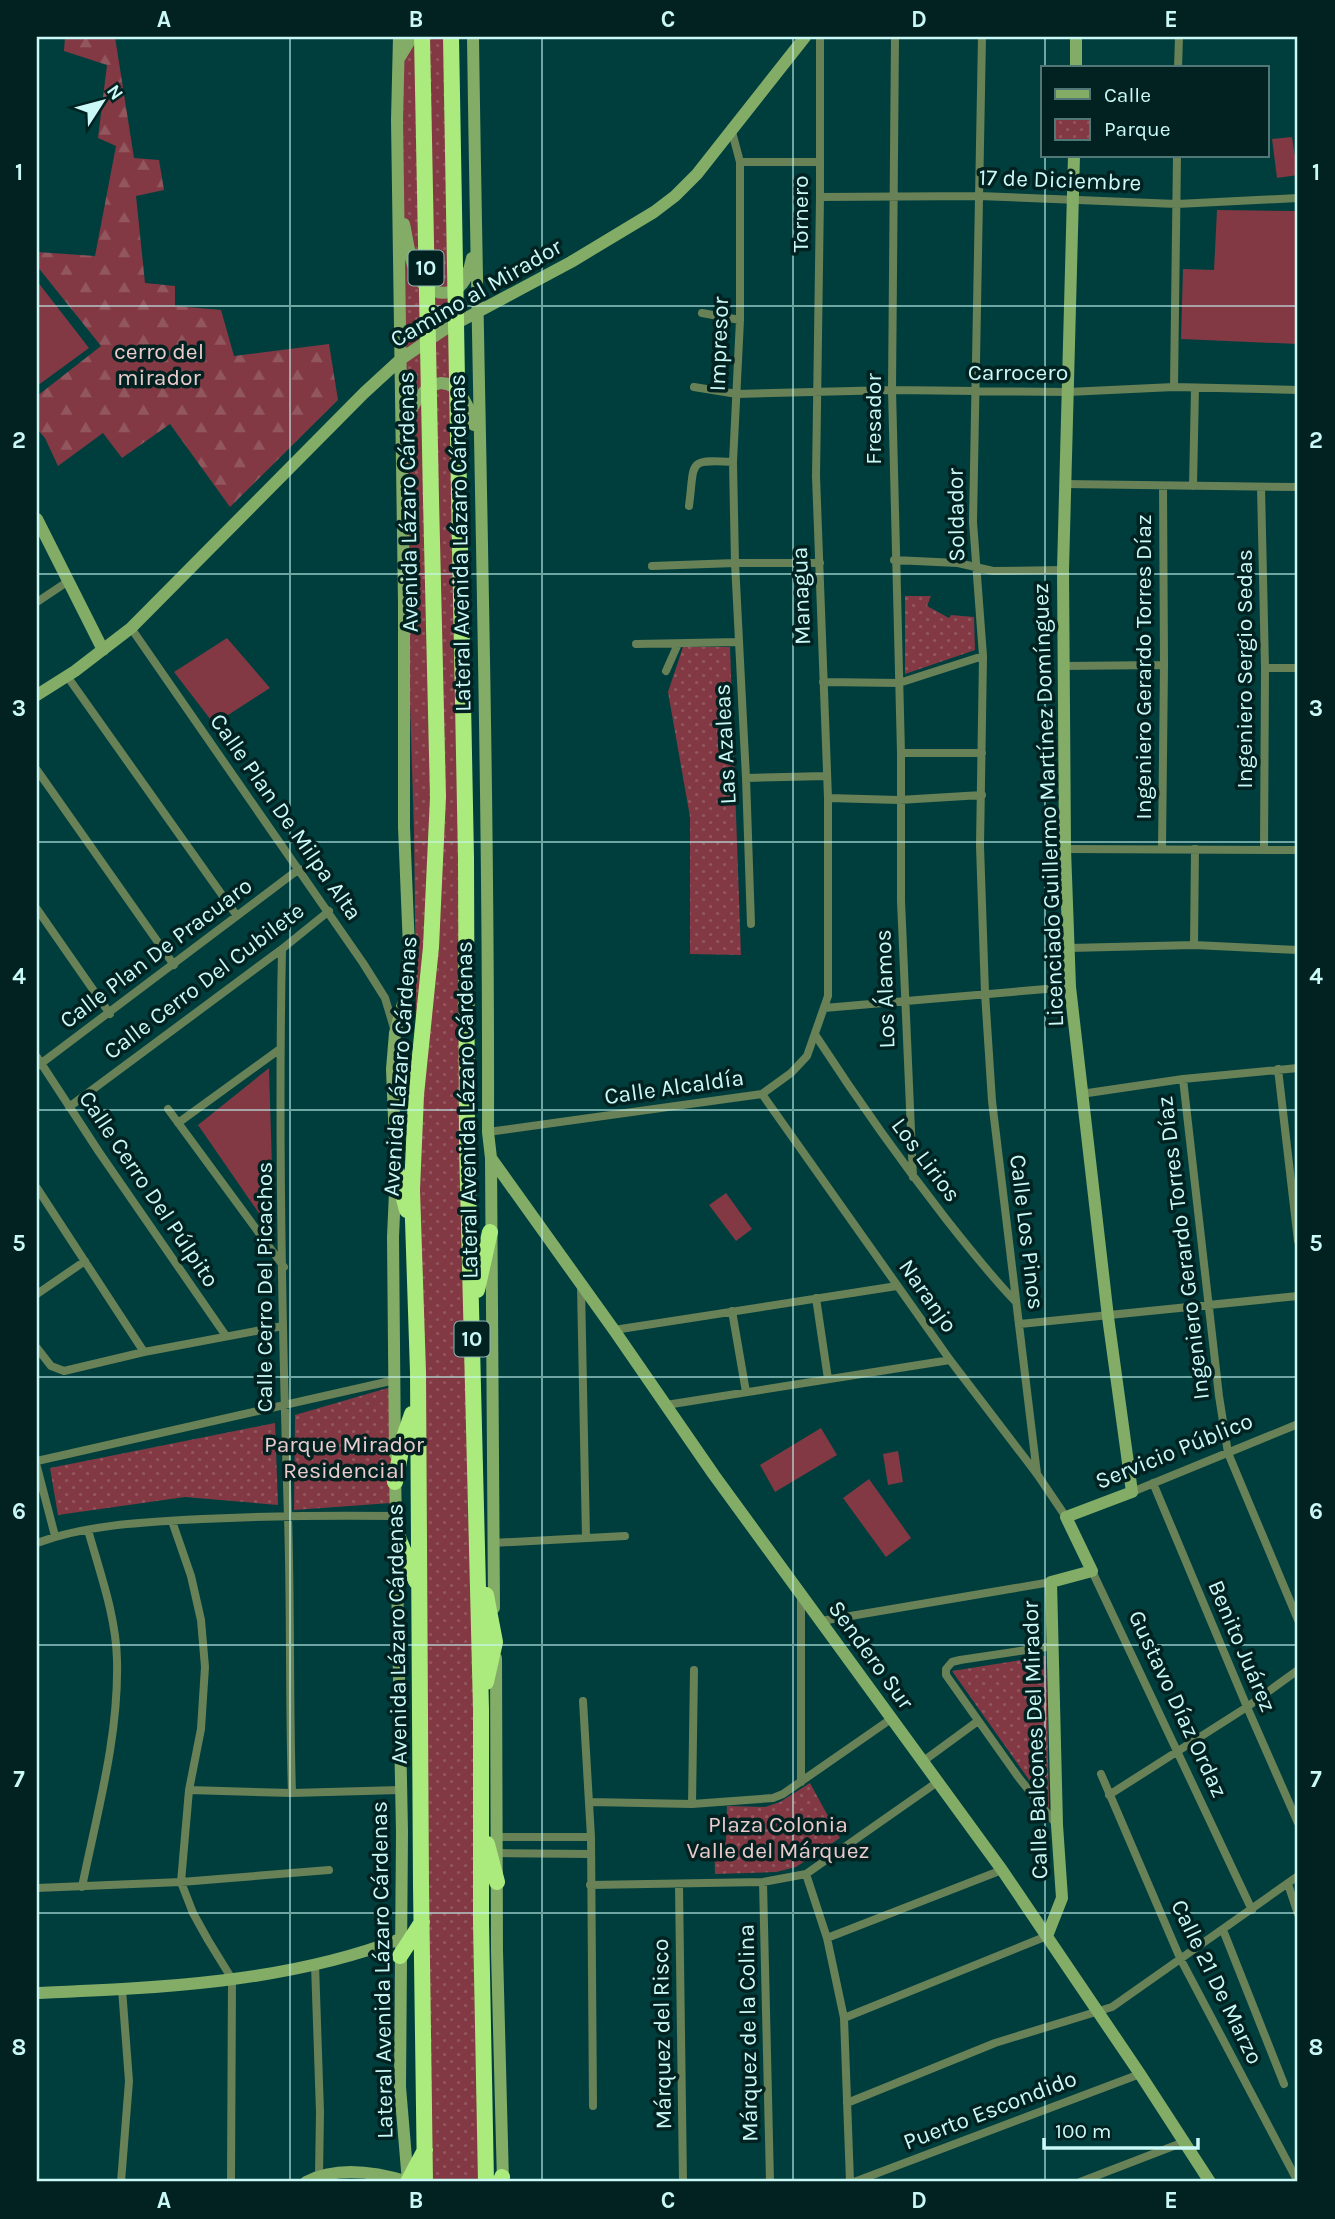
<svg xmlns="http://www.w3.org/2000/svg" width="1335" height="2219" font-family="Karla,sans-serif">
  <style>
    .grass { fill: #823943 }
    .forest { fill: url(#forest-firs) }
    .park { fill: url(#park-dots) }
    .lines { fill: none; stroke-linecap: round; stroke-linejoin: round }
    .street { stroke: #688157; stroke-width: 8 }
    .secondary { stroke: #83ac67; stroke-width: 12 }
    .highway { stroke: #abeb7d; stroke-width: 16 }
    .highway-bridge { stroke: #abeb7d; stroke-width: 16 }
    .grid { fill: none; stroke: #caf9f7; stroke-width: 2; stroke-opacity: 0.55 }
    .labels { text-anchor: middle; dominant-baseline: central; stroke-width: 7; stroke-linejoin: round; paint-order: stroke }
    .shield { fill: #012221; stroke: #8eb8b7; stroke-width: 2 }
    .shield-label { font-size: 21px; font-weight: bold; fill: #caf9f7 }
    .street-label { font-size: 23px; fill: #caf9f7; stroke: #012221 }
    .park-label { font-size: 23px; fill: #eccbcd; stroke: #012221 }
    .neatline { fill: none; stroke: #caf9f7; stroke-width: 2.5 }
    .grid-label { font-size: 23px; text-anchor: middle; font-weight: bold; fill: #caf9f7 }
  </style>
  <defs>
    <pattern id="forest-firs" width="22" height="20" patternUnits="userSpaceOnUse" patternTransform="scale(1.75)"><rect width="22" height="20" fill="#823943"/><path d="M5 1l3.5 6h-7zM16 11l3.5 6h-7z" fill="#92565f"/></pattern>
    <pattern id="park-dots" width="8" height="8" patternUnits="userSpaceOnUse" patternTransform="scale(1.75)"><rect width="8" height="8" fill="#823943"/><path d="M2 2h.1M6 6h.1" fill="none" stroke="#92565f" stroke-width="1.8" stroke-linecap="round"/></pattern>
  </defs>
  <rect width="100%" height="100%" fill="#003e3d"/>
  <!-- grass -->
  <path class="grass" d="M1292 137 1298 175 1277 178 1272 139Z
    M1217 210 1298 211V344L1181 339 1183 269 1214 270Z
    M37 281 89 348 37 386Z
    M227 638 270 688 214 724 174 672Z
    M269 1068 274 1235 198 1125Z
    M726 1193 752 1229 736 1241 709 1205Z
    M821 1428 837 1455 775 1492 760 1465Z
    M898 1451 903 1482 888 1485 883 1454Z
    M869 1479 911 1538 886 1557 843 1498Z"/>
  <!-- forest -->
  <path class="forest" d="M65 37H115L134 158 159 160 164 190 136 196 145 283 175 286V306L221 310 234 356 329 344 338 400 230 507 170 424 122 458 103 433 58 466 45 438 37 429V396L101 346 37 266V252L95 256 116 146 98 138 107 65 64 51Z"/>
  <!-- park -->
  <path class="park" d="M400 37H457L483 2182H430L414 832 407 606Z
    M905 596H931L927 606 949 618 951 615 974 617 975 650 905 674Z
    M683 647H730L741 955 690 954V817L668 692Z
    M391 1387V1503L294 1510 295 1415Z
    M275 1423 278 1505 185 1497 58 1515 50 1468Z
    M1046 1656 1049 1808 952 1671Z
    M810 1783 840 1838 796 1867 776 1872 715 1874 714 1843 726 1842 727 1806 765 1807 780 1802Z"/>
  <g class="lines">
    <!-- street -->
    <path class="street" d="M895 37 892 390 901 753V901L913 1177
      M982 37 973 522 983 656 980 846 985 993 992 1101 1037 1474
      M1178 68 1179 37
      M731 128 740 162V320L733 462 735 563 746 778 751 924
      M740 162H819
      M820 197 979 196 1177 204 1298 198
      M702 313 740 320
      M694 387 737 394 892 390 1068 392 1174 387 1298 390
      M1174 387 1177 156
      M1064 484 1298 487
      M1193 486 1195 388
      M1261 487 1265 668 1264 850
      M689 506C695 462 686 459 733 462
      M894 560 958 563 993 571 1063 570
      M652 566 735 563H820
      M37 602 67 582
      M131 628 363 963 385 998 394 1028
      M636 644 739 642
      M1063 666 1164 665
      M1265 668H1298
      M666 671 678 644
      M67 676 237 916
      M823 682 899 683 983 656
      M901 753H982
      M37 770 174 965
      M746 778 827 776
      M828 798 899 800 982 795
      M1162 848 1164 665 1163 486
      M1065 849 1298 850
      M37 909 110 1014
      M1194 945 1195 849
      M1069 948 1194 945 1298 950
      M282 949C278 1138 282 1328 288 1517 291 1609 289 1701 292 1793
      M824 1008 1070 987
      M816 1036C857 1099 900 1160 946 1219 968 1247 990 1275 1015 1301
      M37 1057 99 1152 226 1336
      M39 1065 299 869
      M1278 1069 1298 1241
      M1183 1079 1219 1396 1228 1453 1298 1620
      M762 1094 950 1360 1037 1474 1066 1517
      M1081 1094 1183 1079 1298 1068
      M69 1107 282 949 329 911
      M168 1109 284 1267
      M178 1123 280 1049
      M488 1132 762 1094 791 1073 807 1056 828 996V798L816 476 820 197V37
      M37 1188 144 1352
      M581 1286 586 1538
      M37 1294 85 1261
      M816 1298 828 1379
      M732 1311 746 1392
      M1020 1324 1298 1296
      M614 1330 897 1286
      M37 1348 51 1366 64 1371 144 1352 283 1326
      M666 1405 950 1360
      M37 1461 395 1380
      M37 1467 55 1536
      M1153 1483 1247 1707 1298 1823
      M1132 1492 1298 1424
      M172 1521 191 1576 201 1620 205 1667 201 1729 189 1790 181 1882 193 1913 208 1940 232 1979 231 2182
      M37 1543C89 1524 147 1522 202 1519 267 1516 331 1515 396 1516
      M492 1543 625 1536
      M1092 1571 1252 1910
      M821 1621 1051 1582
      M1053 1646 960 1660 952 1662 946 1669V1675L1019 1778 1057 1825
      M583 1701 591 1837 593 2106
      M922 1762 978 1721
      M1101 1774 1180 1958 1298 2182
      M801 1782V1596
      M189 1790 292 1793 400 1790
      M1109 1795 1247 1707 1298 1670
      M590 1802 692 1804 773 1798 783 1794 891 1719
      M692 1804 694 1670
      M497 1837H591
      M496 1853 589 1854
      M806 1874 827 1938 844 2018 850 2182
      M763 1882 770 2182
      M1288 1884 1298 1914
      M590 1885 763 1882 806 1874 936 1783
      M679 1885 683 2182
      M82 1887C97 1813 119 1736 117 1660 116 1616 100 1573 88 1530
      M37 1888 181 1882 329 1870
      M1223 1930 1284 2084
      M827 1938 1002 1870
      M315 1964 320 2112 319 2176
      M844 2018 1047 1936
      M847 2103 995 2043 1112 2007 1298 1876
      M121 2182 129 2081 122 1989
      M854 2182 1140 2074
      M1080 2182 1184 2142"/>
    <!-- secondary -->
    <path class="secondary" d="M473 37C478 402 489 767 488 1132L491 1158 494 1608
      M400 57 412 37
      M1076 68V37
      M404 224C408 242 410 264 419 279 428 293 450 299 462 284 468 277 470 267 472 258
      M404 427C422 374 458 364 474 425
      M37 519 103 650
      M37 695 75 671 131 628 364 393 401 359 442 331 571 262 654 212 675 196 697 174 805 37
      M491 1158 614 1330 714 1475 1002 1870 1140 2074 1210 2182
      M395 1454 393 1237 396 1169 392 1069 395 1033 406 992 409 948 404 827V603L397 120 399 37
      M395 1472 402 1832 400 2087 408 2182
      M496 1658 497 1951 503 2182
      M1047 1936 1062 1898 1057 1825 1051 1582 1092 1571 1066 1517 1132 1492 1108 1317 1070 987 1065 849 1063 570 1074 156
      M37 1993C158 1988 285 1983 400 1939
      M306 2182C337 2166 376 2172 408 2182"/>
    <!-- highway -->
    <path class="highway" d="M459 495 466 858 467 1146 481 1709V1923L486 2182
      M396 1169 407 1210
      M477 1290 490 1232
      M395 1482 403 1440 412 1414
      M397 1535 416 1581
      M486 1595 495 1642 486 1682
      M487 1844 497 1882
      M400 1956 422 1922
      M408 2182 425 2150
      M425 2182 421 1886 418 1372 412 1190 416 1095 431 947 438 797 431 499
      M501 2182 502 2177"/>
    <!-- highway-bridge -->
    <path class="highway-bridge" d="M422 37 431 499
      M451 37 459 495"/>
  </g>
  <!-- grid -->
  <path class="grid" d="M290 37V2182M542 37V2182M793 37V2182M1045 37V68M1045 156V2182M37 306H1298M37 574H1298M37 842H1298M37 1110H1298M37 1377H1298M37 1645H1298M37 1913H1298"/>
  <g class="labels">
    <!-- shield labels -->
    <g class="shield">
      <rect x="408.5" y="250.5" width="35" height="35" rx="5"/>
      <rect x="454.5" y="1321.5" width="35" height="35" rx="5"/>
    </g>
    <g class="shield-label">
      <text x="426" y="268">10</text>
      <text x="472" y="1339">10</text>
    </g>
    <!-- street labels -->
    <g class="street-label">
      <text transform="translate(1060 180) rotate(2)">17 de Diciembre</text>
      <text transform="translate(800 214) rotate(-90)">Tornero</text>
      <text transform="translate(476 293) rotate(-30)">Camino al Mirador</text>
      <text transform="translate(719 344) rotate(-88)">Impresor</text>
      <text x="1018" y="372">Carrocero</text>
      <text transform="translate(873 419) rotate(-90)">Fresador</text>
      <text transform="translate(408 502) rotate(-91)">Avenida Lázaro Cárdenas</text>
      <text transform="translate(956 515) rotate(-91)">Soldador</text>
      <text transform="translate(460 543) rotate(-91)">Lateral Avenida Lázaro Cárdenas</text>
      <text transform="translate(801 596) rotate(-92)">Managua</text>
      <text transform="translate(1143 667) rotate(-90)">Ingeniero Gerardo Torres Díaz</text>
      <text transform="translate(1244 669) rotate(-90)">Ingeniero Sergio Sedas</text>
      <text transform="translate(725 744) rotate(-93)">Las Azaleas</text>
      <text transform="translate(1048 805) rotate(-92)">Licenciado Guillermo Martínez Domínguez</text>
      <text transform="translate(286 817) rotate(55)">Calle Plan De Milpa Alta</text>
      <text transform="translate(156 953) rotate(-37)">Calle Plan De Pracuaro</text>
      <text transform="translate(204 981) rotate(-37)">Calle Cerro Del Cubilete</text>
      <text transform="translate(885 989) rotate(-92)">Los Álamos</text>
      <text transform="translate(400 1066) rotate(-86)">Avenida Lázaro Cárdenas</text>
      <text transform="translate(674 1087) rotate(-8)">Calle Alcaldía</text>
      <text transform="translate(467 1110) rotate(-91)">Lateral Avenida Lázaro Cárdenas</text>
      <text transform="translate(926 1160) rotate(53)">Los Lirios</text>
      <text transform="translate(149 1189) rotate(56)">Calle Cerro Del Púlpito</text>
      <text transform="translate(1027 1232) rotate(83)">Calle Los Pinos</text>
      <text transform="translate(1183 1248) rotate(-97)">Ingeniero Gerardo Torres Díaz</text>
      <text transform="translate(264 1287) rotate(-90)">Calle Cerro Del Picachos</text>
      <text transform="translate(928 1296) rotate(55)">Naranjo</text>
      <text transform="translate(1174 1451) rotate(-22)">Servicio Público</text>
      <text transform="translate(397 1634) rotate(-91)">Avenida Lázaro Cárdenas</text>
      <text transform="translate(1242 1646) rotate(67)">Benito Juárez</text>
      <text transform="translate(871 1655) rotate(54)">Sendero Sur</text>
      <text transform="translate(1178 1704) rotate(65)">Gustavo Díaz Ordaz</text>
      <text transform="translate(1035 1740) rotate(-92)">Calle Balcones Del Mirador</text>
      <text transform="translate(382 1970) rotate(-91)">Lateral Avenida Lázaro Cárdenas</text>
      <text transform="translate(1217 1982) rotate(64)">Calle 21 De Marzo</text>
      <text transform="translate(748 2033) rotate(-91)">Márquez de la Colina</text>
      <text transform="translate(662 2034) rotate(-91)">Márquez del Risco</text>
      <text transform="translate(990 2110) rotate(-21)">Puerto Escondido</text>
    </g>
    <!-- park labels -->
    <g class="park-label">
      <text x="159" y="351">cerro del<tspan x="159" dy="26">mirador</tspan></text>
      <text x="344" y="1444">Parque Mirador<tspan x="344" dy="26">Residencial</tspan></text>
      <text x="778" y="1824">Plaza Colonia<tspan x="778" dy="26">Valle del Márquez</tspan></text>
    </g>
  </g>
  <!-- border -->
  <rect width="1335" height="2219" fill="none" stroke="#012221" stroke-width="77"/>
  <!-- legend -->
  <rect x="1041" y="66" width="228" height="91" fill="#012221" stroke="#517877" stroke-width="2"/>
  <rect x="1055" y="89" width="35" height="10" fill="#83ac67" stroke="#517877" stroke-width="2"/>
  <text x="1104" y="102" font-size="21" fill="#caf9f7">Calle</text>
  <rect x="1055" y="119" width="35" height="21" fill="url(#park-dots)" stroke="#517877" stroke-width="2"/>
  <text x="1104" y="136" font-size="21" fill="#caf9f7">Parque</text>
  <!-- north arrow -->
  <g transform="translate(102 102) rotate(54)" stroke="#012221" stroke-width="5" paint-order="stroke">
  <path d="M0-5L12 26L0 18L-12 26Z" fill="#caf9f7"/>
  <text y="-10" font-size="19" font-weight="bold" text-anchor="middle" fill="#caf9f7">N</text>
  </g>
  <!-- scale -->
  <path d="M1044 2138v10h154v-10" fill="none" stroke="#caf9f7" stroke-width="3.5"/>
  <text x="1055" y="2138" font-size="21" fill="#caf9f7" stroke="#012221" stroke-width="5" paint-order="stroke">100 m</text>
  <rect x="38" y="38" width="1258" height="2142" class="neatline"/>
  <g class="grid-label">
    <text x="164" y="27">A</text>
    <text x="416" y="27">B</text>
    <text x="668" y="27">C</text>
    <text x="919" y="27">D</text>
    <text x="1171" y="27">E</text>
    <text x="19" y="180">1</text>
    <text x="1316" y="180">1</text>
    <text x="19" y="448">2</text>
    <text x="1316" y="448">2</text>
    <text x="19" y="716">3</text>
    <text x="1316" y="716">3</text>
    <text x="19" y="984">4</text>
    <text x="1316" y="984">4</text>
    <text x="19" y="1251">5</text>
    <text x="1316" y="1251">5</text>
    <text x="19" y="1519">6</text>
    <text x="1316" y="1519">6</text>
    <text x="19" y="1787">7</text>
    <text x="1316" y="1787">7</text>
    <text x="19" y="2055">8</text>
    <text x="1316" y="2055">8</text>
    <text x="164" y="2208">A</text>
    <text x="416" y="2208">B</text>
    <text x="668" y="2208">C</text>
    <text x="919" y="2208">D</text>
    <text x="1171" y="2208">E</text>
  </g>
</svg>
